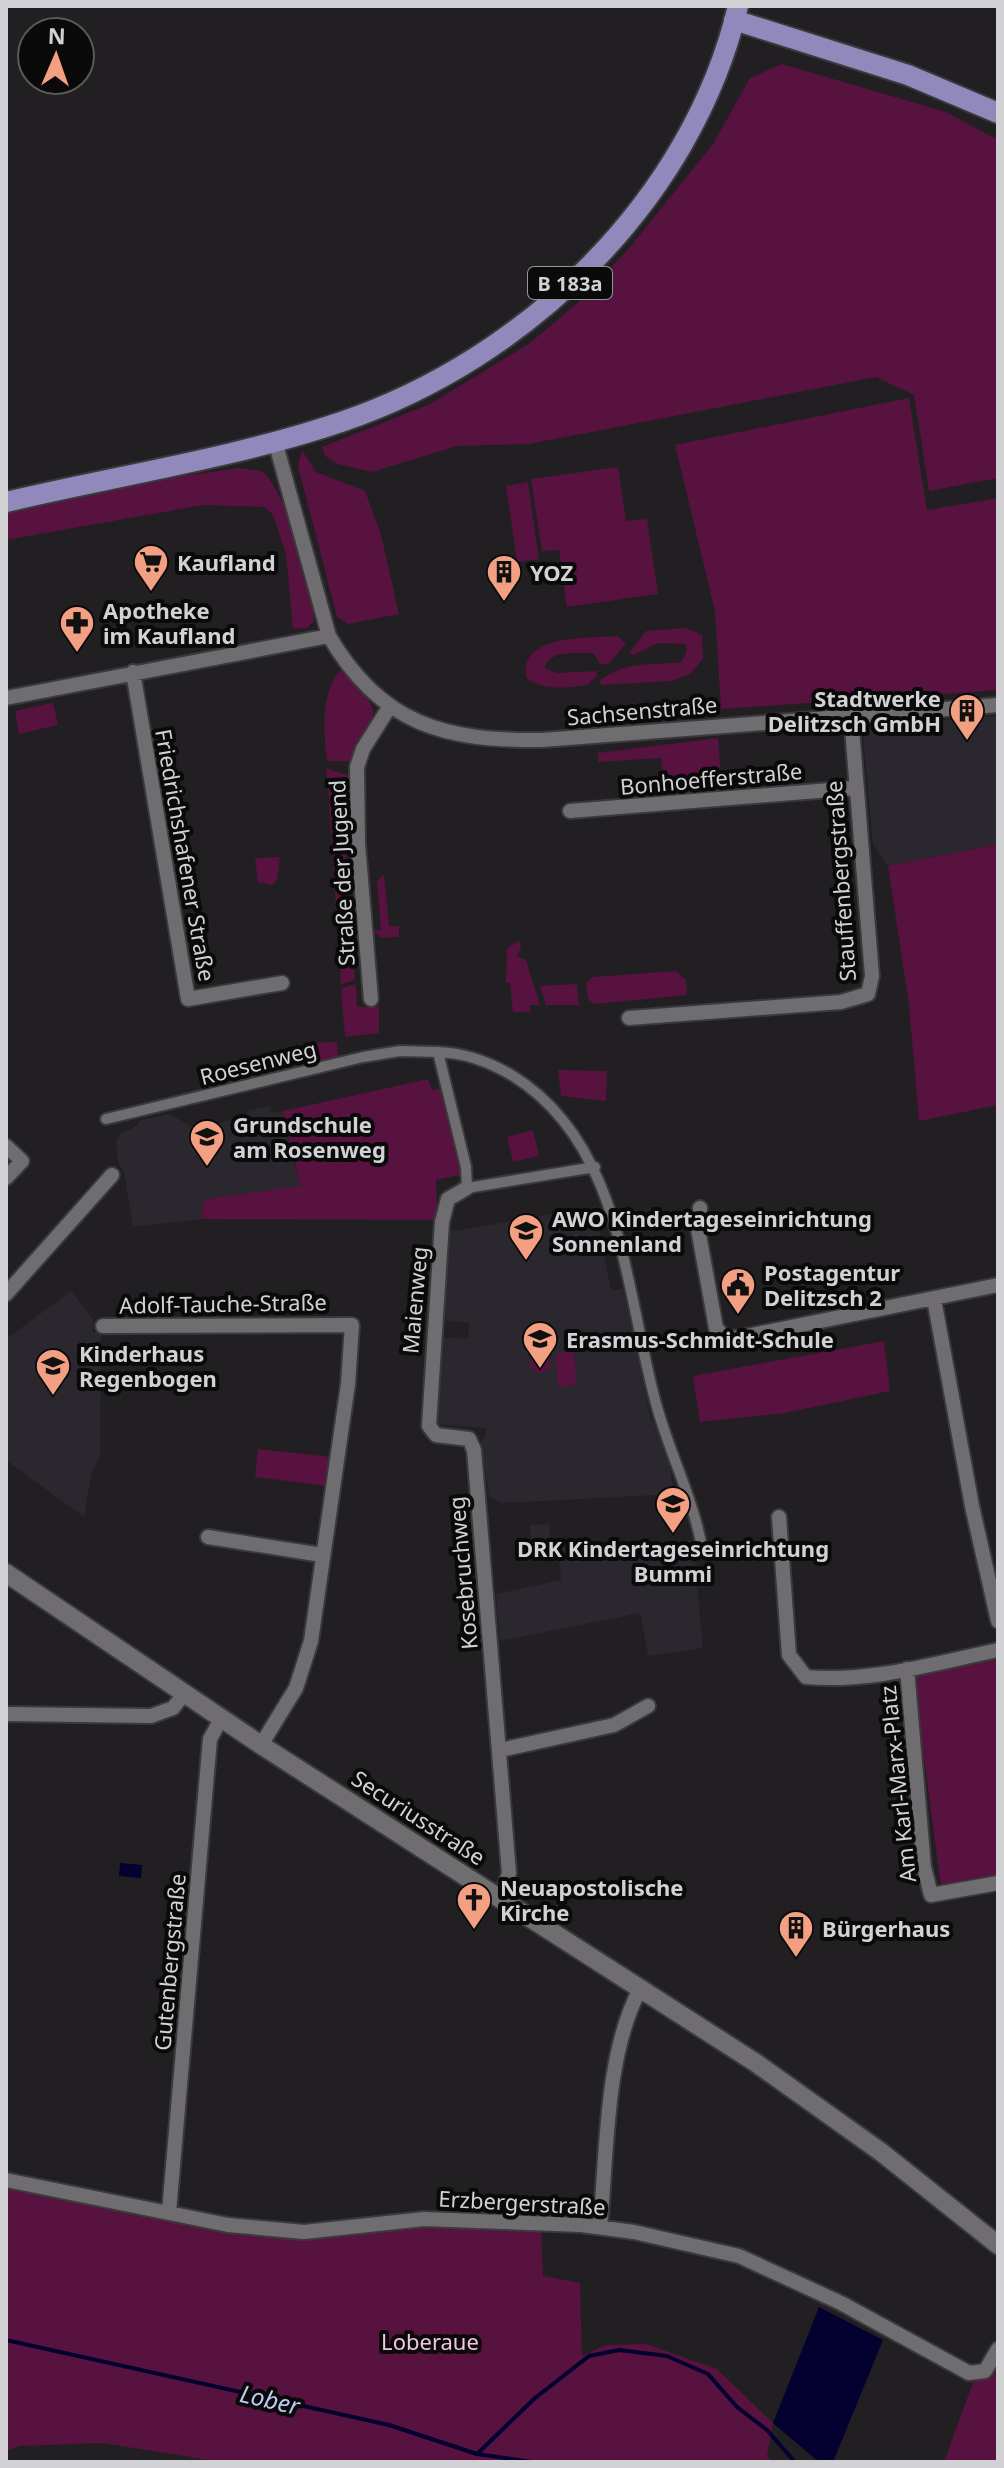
<svg xmlns="http://www.w3.org/2000/svg" width="1004" height="2468" font-family="'Noto Sans',sans-serif">
  <style>
    .built { fill: #2b272f }
    .green { fill: #57123f }
    .water { fill: #040130 }
    .lines { fill: none; stroke-linecap: round; stroke-linejoin: round }
    .stream { stroke: #040130; stroke-width: 4 }
    .pedestrian-casing { stroke: #3a393c; stroke-width: 14 }
    .minor-casing { stroke: #3a393c; stroke-width: 18 }
    .tertiary-casing { stroke: #3a393c; stroke-width: 22 }
    .primary-casing { stroke: #3a393c; stroke-width: 24 }
    .pedestrian { stroke: #6f6d70; stroke-width: 10 }
    .minor { stroke: #6f6d70; stroke-width: 14 }
    .tertiary { stroke: #6f6d70; stroke-width: 18 }
    .primary { stroke: #9189bc; stroke-width: 20 }
    .labels { text-anchor: middle; dominant-baseline: central; stroke-width: 8; stroke-linejoin: round; paint-order: stroke }
    .shield { fill: #0a0a0b; stroke: #969597; stroke-width: 2 }
    .shield-label { font-size: 20px; font-weight: bold; fill: #d2d1d3 }
    .poi-label { font-size: 22px; font-weight: bold; fill: #d2d1d3; stroke: #0a0a0b; text-anchor: start }
    .street-label { font-size: 22px; fill: #d2d1d3; stroke: #0a0a0b }
    .park-label { font-size: 22px; fill: #f3c6de; stroke: #0a0a0b }
    .water-label { font-size: 24px; font-style: italic; fill: #becaf3; stroke: #0a0a0b }
  </style>
  <rect width="100%" height="100%" fill="#211f22"/>
  <!-- built -->
  <path class="built" d="M998 716V844L888 866 873 845 862 725Z
    M270 1106 271 1113 283 1111 300 1187 212 1198 203 1202 202 1219 133 1227 124 1172 118 1162 116 1142 121 1133 135 1127 141 1120 170 1114 194 1128 246 1117V1111Z
    M595 1207 611 1290 623 1289 651 1420 660 1429 667 1448 674 1494 502 1503 489 1497 481 1441 486 1437V1428L435 1424 442 1337 468 1339 469 1323 443 1320 448 1232Z
    M71 1291 93 1319V1332H101L100 1456 91 1475 84 1517 6 1460V1339Z
    M549 1524 551 1548 693 1540 703 1648 648 1656 640 1613 500 1641 496 1594 561 1580 559 1556 540 1557V1547H531L530 1525Z"/>
  <!-- green -->
  <path class="green" d="M782 64 946 112 998 140V478L929 491 914 395 876 377 529 444 457 446 372 472 338 464 325 456 322 447 430 404 530 343 581 300 630 247 713 144 750 78Z
    M909 398 927 510 998 498V690L721 709 715 611 675 445Z
    M302 450 316 472 365 491 381 535 399 614 348 624 337 617 298 466Z
    M618 467 626 521 647 519 658 594 567 607 559 550 542 551 531 479Z
    M239 468 262 471C287 492 315 588 314 621L307 628 293 629 286 554 273 515 265 507 203 505 6 540V512L142 482Z
    M528 482 539 559 517 562 506 486Z
    M686 628 702 635 703 659 690 674 672 681 601 685 600 680C630 660 647 666 681 662L687 651 685 644 658 643 634 655 629 653 646 631Z
    M617 636 626 643 608 665 599 663 594 653C578 654 549 649 545 668L556 673 597 671V676L587 685C570 688 538 691 526 677 520 633 588 639 617 636Z
    M341 670C388 720 376 702 352 761H327C323 734 321 689 341 670Z
    M53 703 58 725 19 734 15 711Z
    M718 738 722 794 650 800 649 787 664 786 661 758 598 762V753Z
    M326 768 350 776V791L342 792V799H329Z
    M329 803 342 804 355 980 341 984Z
    M998 844V1105L919 1121 909 1005 888 866Z
    M280 857 277 880 272 885 258 882 255 858Z
    M384 874 389 926H399V937L381 938 373 930H381L377 881Z
    M519 940 521 948 517 956 526 960 540 1005H530V1012H513L510 983H506L507 949Z
    M676 971 686 980 687 995 594 1004 588 999 586 983 593 977Z
    M356 984 357 1007 379 1006V1033L345 1037 341 988Z
    M577 984 579 1005H546L540 986Z
    M337 1042 338 1059 317 1063 312 1043Z
    M558 1070 607 1071 606 1101 561 1096Z
    M428 1079 432 1090 445 1088 465 1168 459 1175 436 1180 437 1220 202 1219 203 1202 212 1198 300 1186 283 1111Z
    M533 1130 539 1156 513 1162 507 1137Z
    M884 1341 890 1391 785 1413 700 1422 693 1376Z
    M574 1352 576 1385 558 1387 556 1353Z
    M530 1363a10 10 0 1 1 20 0a10 10 0 1 1-20 0Z
    M258 1449 332 1457 328 1486 255 1477Z
    M998 1657V1878L941 1887 913 1674Z
    M6 2180 304 2232 424 2219 541 2223 543 2276 580 2283 582 2356 606 2345 646 2344 717 2369 773 2423 767 2456 773 2462H222L102 2443 20 2446 6 2451Z
    M998 2349V2462H944L976 2374Z"/>
  <!-- water -->
  <path class="water" d="M120 1863 142 1865 141 1878 119 1876Z
    M819 2307 883 2340 833 2462H819L773 2423Z"/>
  <g class="lines">
    <!-- stream -->
    <path class="stream" d="M6 2340 389 2425 477 2454 532 2462
      M477 2454 535 2398 589 2356 619 2350 667 2356 708 2374 737 2407 767 2430 795 2462"/>
    <defs>
      <path id="pedestrian" d="M438 1052C465 1053 490 1062 513 1076 620 1142 625 1285 654 1396 667 1449 694 1498 703 1553
        M106 1119 363 1057 400 1051 438 1052 466 1167 467 1188 595 1167"/>
      <path id="minor" d="M275 441 329 636C381 725 445 741 542 740L998 705
        M133 672 188 999 282 983
        M6 698 329 636
        M570 811 855 788
        M371 999 358 844 357 767 363 749 390 706
        M629 1018 841 1002 868 994 872 976 851 716
        M6 1146 22 1161 6 1178
        M467 1188 448 1199 442 1222 429 1426 436 1435 469 1439 474 1450 509 1873 501 1899
        M700 1208 698 1229 716 1328 724 1337 737 1338 998 1285
        M6 1294 112 1175
        M934 1299 972 1506 998 1621
        M103 1326 352 1325 348 1384 311 1641 296 1688 261 1745
        M779 1517 789 1655 806 1677C870 1683 936 1663 998 1650
        M208 1537 322 1555
        M907 1669 924 1867 931 1895 998 1883
        M6 1714 151 1716 173 1708 184 1694
        M500 1750 614 1725 648 1706
        M6 2180 228 2225 304 2232 424 2219 581 2225 634 2232 739 2256 841 2303 969 2373 985 2371 998 2349
        M169 2212 210 1739 221 1719
        M600 2227C607 2153 605 2055 640 1989"/>
      <path id="tertiary" d="M6 1573 261 1745 756 2063 881 2152 998 2245"/>
      <path id="primary" d="M734 20 908 75 998 113
        M6 502C115 476 235 458 341 422 527 359 692 200 738 6"/>
    </defs>
    <!-- pedestrian casing -->
    <use href="#pedestrian" class="pedestrian-casing"/>
    <!-- minor casing -->
    <use href="#minor" class="minor-casing"/>
    <!-- tertiary casing -->
    <use href="#tertiary" class="tertiary-casing"/>
    <!-- primary casing -->
    <use href="#primary" class="primary-casing"/>
    <!-- pedestrian -->
    <use href="#pedestrian" class="pedestrian"/>
    <!-- minor -->
    <use href="#minor" class="minor"/>
    <!-- tertiary -->
    <use href="#tertiary" class="tertiary"/>
    <!-- primary -->
    <use href="#primary" class="primary"/>
  </g>
  <!-- icons -->
  <defs>
    <symbol id="supermarket-pin" viewBox="-11 -11 22 30"><path d="M0 17L-7.5 6A9.5 9.5 0 1 1 7.5 6Z" fill="#f39f82" stroke="#0a0a0b"/><path d="M-6-5.5h2.5l.6 2H6L4.5 2H-2.5L-4.4-4H-6ZM-1.5 3.2a1.3 1.3 0 1 0 .1 0ZM3 3.2a1.3 1.3 0 1 0 .1 0Z" fill="#111"/></symbol>
    <symbol id="building-pin" viewBox="-11 -11 22 30"><path d="M0 17L-7.5 6A9.5 9.5 0 1 1 7.5 6Z" fill="#f39f82" stroke="#0a0a0b"/><path d="M-4-6H4V6H1V3H-1V6H-4ZM-2.5-4.3h1.7v1.8h-1.7ZM.8-4.3h1.7v1.8H.8ZM-2.5-1h1.7V.8h-1.7ZM.8-1h1.7V.8H.8Z" fill="#111"/></symbol>
    <symbol id="pharmacy-pin" viewBox="-11 -11 22 30"><path d="M0 17L-7.5 6A9.5 9.5 0 1 1 7.5 6Z" fill="#f39f82" stroke="#0a0a0b"/><path d="M-2-6h4v4h4v4h-4v4h-4v-4h-4v-4h4Z" fill="#111"/></symbol>
    <symbol id="school-pin" viewBox="-11 -11 22 30"><path d="M0 17L-7.5 6A9.5 9.5 0 1 1 7.5 6Z" fill="#f39f82" stroke="#0a0a0b"/><path d="M0-5L7-2L0 1L-7-2ZM-4 1L0 2.5L4 1V4Q0 6-4 4Z" fill="#111"/></symbol>
    <symbol id="civic-pin" viewBox="-11 -11 22 30"><path d="M0 17L-7.5 6A9.5 9.5 0 1 1 7.5 6Z" fill="#f39f82" stroke="#0a0a0b"/><path d="M-.6-6.5H3V-4.5H.6V-3L4-1V1h2V6H-6V1h2V-1L-.6-3ZM-1.2 2.5V6h2.4V2.5Z" fill="#111"/></symbol>
    <symbol id="church-pin" viewBox="-11 -11 22 30"><path d="M0 17L-7.5 6A9.5 9.5 0 1 1 7.5 6Z" fill="#f39f82" stroke="#0a0a0b"/><path d="M-1.2-6h2.4v3.5h3.3v2.4h-3.3V6h-2.4V-.1h-3.3v-2.4h3.3Z" fill="#111"/></symbol>
  </defs>
  <g fill-rule="evenodd">
    <use href="#supermarket-pin" x="131" y="542" width="40" height="54"/>
    <use href="#building-pin" x="484" y="552" width="40" height="54"/>
    <use href="#pharmacy-pin" x="57" y="603" width="40" height="54"/>
    <use href="#building-pin" x="947" y="691" width="40" height="54"/>
    <use href="#school-pin" x="187" y="1117" width="40" height="54"/>
    <use href="#school-pin" x="506" y="1211" width="40" height="54"/>
    <use href="#civic-pin" x="718" y="1265" width="40" height="54"/>
    <use href="#school-pin" x="520" y="1319" width="40" height="54"/>
    <use href="#school-pin" x="33" y="1346" width="40" height="54"/>
    <use href="#school-pin" x="653" y="1484" width="40" height="54"/>
    <use href="#church-pin" x="454" y="1880" width="40" height="54"/>
    <use href="#building-pin" x="776" y="1908" width="40" height="54"/>
  </g>
  <g class="labels">
    <!-- shield labels -->
    <rect class="shield" x="528" y="267" width="84" height="32" rx="6"/>
    <g class="shield-label">
      <text x="570" y="283">B 183a</text>
    </g>
    <!-- poi labels -->
    <g class="poi-label">
      <text x="177" y="562">Kaufland</text>
      <text x="530" y="572">YOZ</text>
      <text x="103" y="610">Apotheke<tspan x="103" dy="25">im Kaufland</tspan></text>
      <text x="941" y="698" text-anchor="end">Stadtwerke<tspan x="941" dy="25">Delitzsch GmbH</tspan></text>
      <text x="233" y="1124">Grundschule<tspan x="233" dy="25">am Rosenweg</tspan></text>
      <text x="552" y="1218">AWO Kindertageseinrichtung<tspan x="552" dy="25">Sonnenland</tspan></text>
      <text x="764" y="1272">Postagentur<tspan x="764" dy="25">Delitzsch 2</tspan></text>
      <text x="566" y="1339">Erasmus-Schmidt-Schule</text>
      <text x="79" y="1353">Kinderhaus<tspan x="79" dy="25">Regenbogen</tspan></text>
      <text x="673" y="1548" text-anchor="middle">DRK Kindertageseinrichtung<tspan x="673" dy="25">Bummi</tspan></text>
      <text x="500" y="1887">Neuapostolische<tspan x="500" dy="25">Kirche</tspan></text>
      <text x="822" y="1928">Bürgerhaus</text>
    </g>
    <!-- street labels -->
    <g class="street-label">
      <text transform="translate(642 710) rotate(-5)">Sachsenstraße</text>
      <text transform="translate(711 778) rotate(-5)">Bonhoefferstraße</text>
      <text transform="translate(186 855) rotate(80)">Friedrichshafener Straße</text>
      <text transform="translate(341 873) rotate(-93)">Straße der Jugend</text>
      <text transform="translate(840 881) rotate(-94)">Stauffenbergstraße</text>
      <text transform="translate(258 1062) rotate(-14)">Roesenweg</text>
      <text transform="translate(414 1300) rotate(-85)">Maienweg</text>
      <text transform="translate(223 1303) rotate(-1)">Adolf-Tauche-Straße</text>
      <text transform="translate(462 1573) rotate(-95)">Kosebruchweg</text>
      <text transform="translate(897 1784) rotate(-96)">Am Karl-Marx-Platz</text>
      <text transform="translate(419 1817) rotate(33)">Securiusstraße</text>
      <text transform="translate(169 1962) rotate(-85)">Gutenbergstraße</text>
      <text transform="translate(522 2202) rotate(3)">Erzbergerstraße</text>
    </g>
    <!-- park labels -->
    <g class="park-label">
      <text x="430" y="2341">Loberaue</text>
    </g>
    <!-- water labels -->
    <g class="water-label">
      <text transform="translate(270 2399) rotate(13)">Lober</text>
    </g>
  </g>
  <!-- border -->
  <rect width="1004" height="2468" fill="none" stroke="#d2d1d3" stroke-width="16"/>
  <!-- north arrow -->
  <g transform="translate(56 56) rotate(2)"><circle r="38" fill="#0a0a0b" stroke="#5a5a5b" stroke-width="2"/>
  <path d="M0-6L14 30L0 20L-14 30Z" fill="#f39f82"/>
  <text y="-12" font-size="22" font-weight="bold" text-anchor="middle" fill="#d2d1d3">N</text>
  </g>
</svg>
